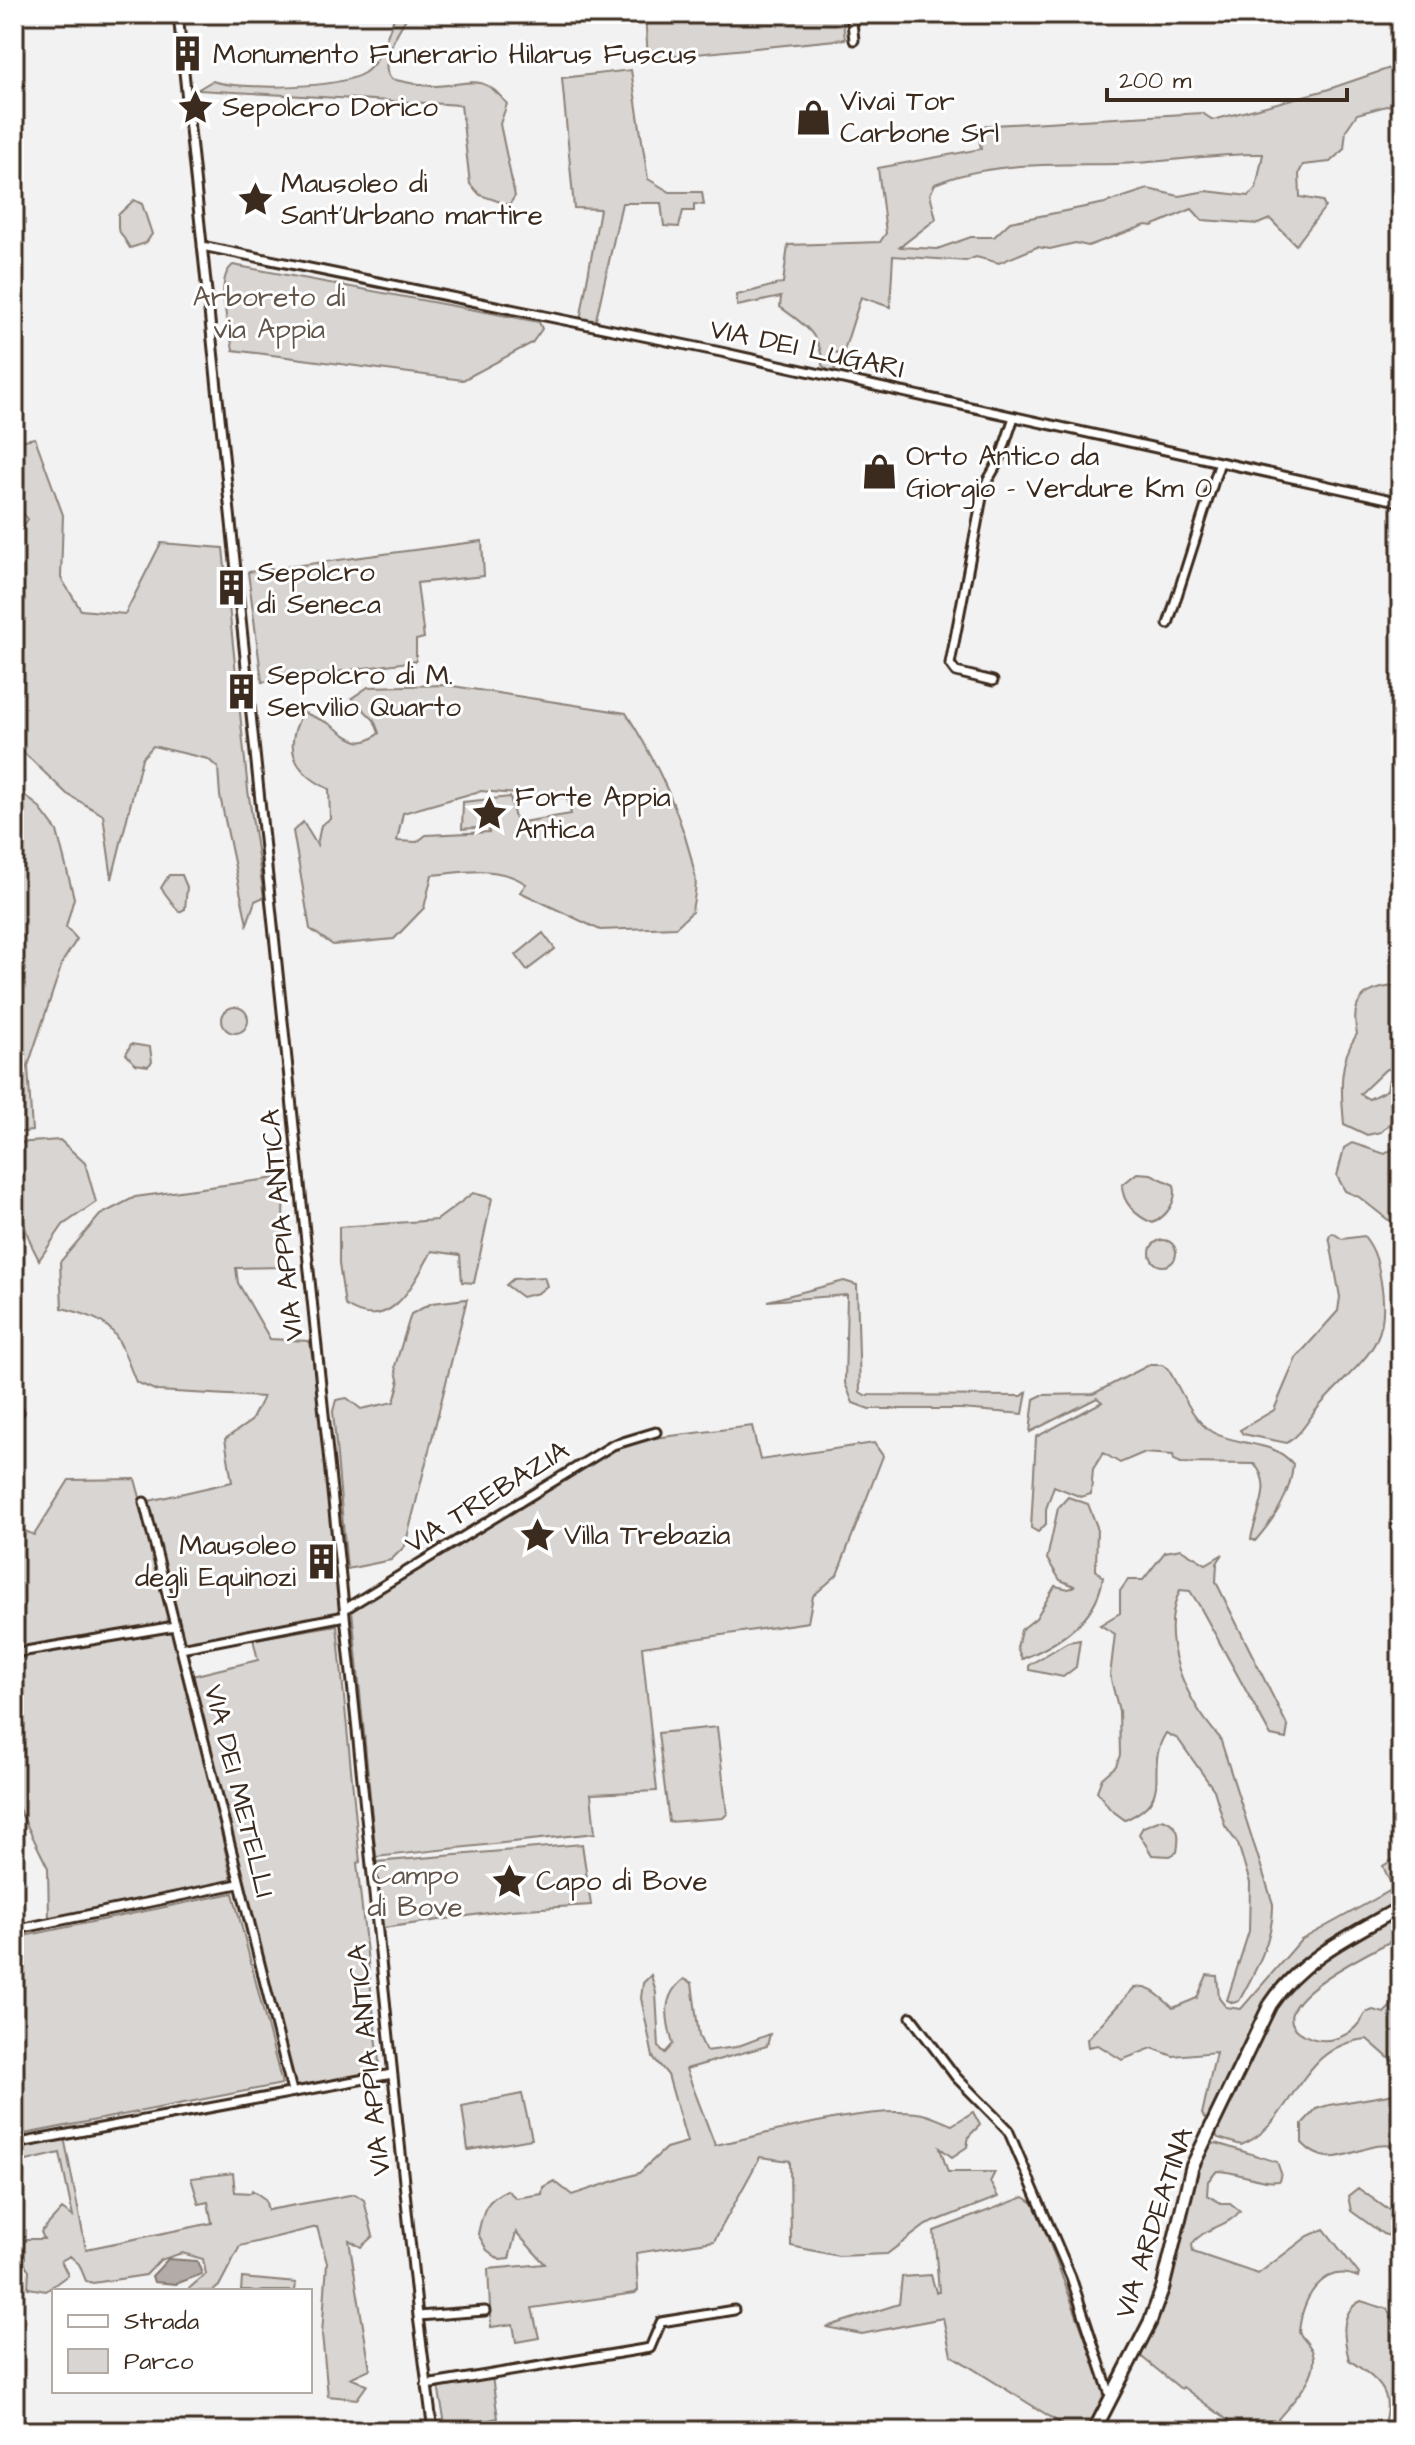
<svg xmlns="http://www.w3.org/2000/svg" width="1415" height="2445" font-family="'Architects Daughter',sans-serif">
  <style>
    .green { fill: #d8d5d2; stroke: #8a8078; stroke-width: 2; fill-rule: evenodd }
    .water { fill: #b2aba7; stroke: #827770; stroke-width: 2 }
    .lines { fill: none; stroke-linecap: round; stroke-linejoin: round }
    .street-casing { stroke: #3b2a1e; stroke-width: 13 }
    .secondary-casing { stroke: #3b2a1e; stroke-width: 17 }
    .street { stroke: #fff; stroke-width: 7 }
    .secondary { stroke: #fff; stroke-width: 11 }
    .labels { text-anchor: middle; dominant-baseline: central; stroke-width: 6; stroke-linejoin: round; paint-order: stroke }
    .poi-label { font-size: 28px; fill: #3b2a1e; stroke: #fff; text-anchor: start }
    .park-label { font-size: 28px; fill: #62554b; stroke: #fff }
    .street-label { font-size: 28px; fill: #3b2a1e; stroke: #fff }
  </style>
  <rect width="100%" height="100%" fill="#f3f2f2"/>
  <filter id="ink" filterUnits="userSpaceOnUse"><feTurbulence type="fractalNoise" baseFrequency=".0125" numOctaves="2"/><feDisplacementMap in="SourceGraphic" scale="16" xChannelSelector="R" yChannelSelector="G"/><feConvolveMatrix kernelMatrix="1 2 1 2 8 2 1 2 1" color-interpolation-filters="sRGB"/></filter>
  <g filter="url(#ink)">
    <!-- green -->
    <path class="green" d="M396 14H409C399 29 377 63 391 79 405 82 421 86 435 86 469 85 482 71 507 104L500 124 515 196 509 205 480 195 470 184 461 105 197 90 212 81C240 90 338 89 364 73 382 61 387 32 396 14Z
      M645 14H842L845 39 648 59Z
      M1390 68 1401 69V102L1357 114 1346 130 1344 149 1330 162 1303 165 1299 173 1300 197 1322 201 1325 207 1296 245 1270 219 1258 224 1202 220 1192 209 1152 226 1146 225 1088 246 1075 243 1050 249 1037 247 999 263 976 257 966 261 893 256 890 307 861 297 843 354 834 352 830 358 835 369 831 373 822 365C823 335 802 323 780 307L781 297 737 306V295L783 283 788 245 880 242 886 233 878 168 981 149 977 126 1202 113 1213 120 1326 90ZM1263 154 1256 188 1249 196 1206 191 1179 196 1148 189 1105 203 1010 222 994 237H971L937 249 900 247 936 219 930 194 935 184C990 161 1057 165 1116 164 1165 163 1214 153 1263 154Z
      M631 70 648 179 670 192H702L704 205 694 204V211H683L679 227 664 226 661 203H622L595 324 580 320 600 209 574 208 562 78Z
      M134 200 142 204 152 234 146 243 130 248 118 229V215Z
      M233 265 539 322 542 329 532 343 463 380 233 350C230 329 213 280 233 265Z
      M35 438 63 515 61 578 81 610 125 614 161 543 223 548 248 790 264 897 255 901 247 924 220 796 218 768 208 759 153 746 142 758 112 879 103 815 67 794 19 748 14 679V540L28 519 14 504V442Z
      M482 541 484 576 417 583 424 638 416 640V661L262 682 248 572Z
      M446 685 626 713C656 760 684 819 695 875 698 886 693 901 692 912L676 927 600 930 520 892 526 884C498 865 464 872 432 875L424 908 394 939 333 945 310 929 293 831 303 822 317 845 321 825 330 819 329 789C294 772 282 749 303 712 311 716 320 719 328 723 348 735 358 752 379 733L374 720 352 698 368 687ZM480 791 567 798 571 814 516 823 510 797 463 802 462 829 488 827 489 832 426 835 417 842 397 841 403 813Z
      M14 787 38 806 57 831 74 898 66 927 77 939 63 961 28 1066 32 1131 14 1133V1072H22L23 1037 14 1033Z
      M169 875H182L187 887 185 909 179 912 161 888Z
      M543 933 555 949 527 970 516 955Z
      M1401 985V1065L1385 1070 1360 1094 1369 1099 1387 1090 1389 1079H1401V1129L1393 1120 1381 1132 1367 1135 1344 1124C1341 1091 1338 1062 1357 1034 1349 997 1367 988 1401 985Z
      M222 1020a13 13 0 1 1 26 0a13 13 0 1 1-26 0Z
      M131 1044 150 1047 152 1062 148 1066 135 1064 126 1054Z
      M1401 1132V1230L1359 1197 1345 1191 1337 1176 1344 1148 1352 1143 1385 1154 1394 1148Z
      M60 1140 85 1163 96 1202 63 1225 39 1260C20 1227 14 1181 14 1143Z
      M1137 1173 1151 1174 1174 1185C1178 1201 1167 1216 1153 1223 1137 1217 1122 1203 1122 1185Z
      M284 1177 282 1267 236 1268 238 1283 270 1339 309 1341 316 1374 341 1613 184 1644 149 1501 232 1482 225 1439 251 1421 263 1397 157 1391 136 1382C115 1331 118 1322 62 1308L60 1262 100 1215 135 1197Z
      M473 1193 492 1198 474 1283 462 1282 460 1255 432 1251C413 1285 390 1336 345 1305L339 1264V1227L437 1220Z
      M1333 1233 1342 1239 1364 1236C1376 1251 1378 1264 1381 1282 1392 1346 1363 1358 1323 1402 1310 1415 1303 1434 1287 1443L1243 1434 1240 1430 1274 1410 1296 1358 1338 1311 1340 1297 1329 1236Z
      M1150 1253a13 13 0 1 1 26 0a13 13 0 1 1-26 0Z
      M544 1277 547 1286 538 1293 522 1297 506 1285 513 1279Z
      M844 1281 857 1285 860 1392 865 1395 1022 1396 1027 1392 1023 1414 961 1409H869L853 1403 845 1383 847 1295 768 1301Z
      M467 1299 405 1546 391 1560 347 1569 333 1411 336 1400 347 1398 361 1409 394 1402 399 1384 395 1366 411 1314 432 1303Z
      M1149 1365H1162L1168 1369C1180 1388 1192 1420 1212 1432 1239 1447 1272 1439 1293 1464 1291 1494 1275 1518 1255 1541L1251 1539C1255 1514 1275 1485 1254 1464L1181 1463 1174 1460 1173 1455 1143 1453 1120 1463 1103 1453 1093 1469 1091 1494 1081 1497 1054 1486 1046 1509V1524L1038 1532 1031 1528 1036 1437 1102 1402 1097 1398 1030 1432 1034 1399 1042 1395 1093 1394Z
      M752 1426 760 1460 874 1443 883 1456 837 1575 813 1596 808 1622 642 1647 657 1791 591 1794 595 1833 376 1857 352 1610 615 1448 654 1438Z
      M135 1479 175 1626 232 1881 49 1919 48 1868 14 1799V1526L34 1535 69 1480Z
      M1068 1497 1088 1504 1097 1527 1096 1570 1103 1577C1097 1620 1059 1644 1022 1659L1017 1648 1021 1630 1036 1618 1055 1586 1069 1589 1074 1586 1060 1580 1047 1559 1058 1508Z
      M1181 1549 1206 1564 1223 1554 1217 1563 1216 1582 1288 1727 1286 1739 1271 1736 1199 1605 1190 1591 1180 1590C1157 1640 1186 1700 1220 1738L1273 1904C1274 1938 1255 1972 1239 2001L1233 2003 1227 2000 1249 1931 1250 1883 1238 1844 1225 1826 1214 1790 1178 1739 1166 1733C1142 1771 1178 1796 1125 1820L1110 1809 1097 1791 1102 1778 1116 1766 1120 1755 1119 1711 1110 1676 1115 1634 1100 1625 1120 1613V1591L1128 1580H1143L1165 1552Z
      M337 1625 360 1862 357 1863 380 2071 294 2087 192 1676 258 1660 253 1639Z
      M1080 1640 1076 1667 1063 1677 1029 1670V1665L1068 1642Z
      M717 1727 727 1814 723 1818 669 1822 658 1733Z
      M1163 1819C1180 1826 1180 1835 1177 1852L1170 1856 1152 1855 1139 1834 1143 1827Z
      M582 1844 591 1905 509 1910 383 1928 376 1862Z
      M1401 1855V1936C1381 1947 1252 2006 1303 2034 1326 2048 1354 2037 1365 2013L1373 2010 1384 2013 1401 1996V2063L1391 2060 1367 2039C1296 2045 1295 2125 1241 2145L1218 2138 1202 2114 1216 2052 1173 2056 1152 2048 1122 2060 1098 2045 1088 2047 1087 2039 1134 1988C1151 1985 1160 1997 1173 2008L1197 1998 1207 1975 1217 1976 1219 1998 1226 2007 1241 2009 1301 1940 1393 1889 1383 1866Z
      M233 1893 282 2084 14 2136V1938Z
      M651 1975 656 1993 659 2047 665 2053 673 2044C666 2020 661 1996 684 1979L692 1983 699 2036 706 2051 736 2047 770 2034 767 2046 686 2069 715 2145C769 2134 863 2106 917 2113 928 2114 941 2121 952 2125L973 2112 980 2125 969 2136 967 2147 952 2157 940 2148 948 2172H995L990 2182 998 2197 926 2225 887 2254 838 2256 791 2246 790 2161 760 2157 714 2241 636 2253 638 2290 635 2293 532 2308 539 2338 516 2342 513 2324 491 2327 488 2269 545 2264 516 2232 509 2259 500 2260 487 2250 478 2234C483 2211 484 2201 507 2190L516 2198 542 2194 543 2187 554 2181 572 2195 639 2173 666 2148 687 2142 668 2075 653 2057 641 1998 643 1983Z
      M1401 2093V2148C1364 2134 1335 2179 1302 2143V2124L1316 2109 1329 2105Z
      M522 2094 532 2139 468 2150 462 2106Z
      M64 2137 86 2249 212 2223 208 2202 199 2204 191 2178 233 2173 235 2192 251 2193 252 2190 265 2199 268 2210 355 2194 364 2200 373 2236 361 2247 349 2240 370 2369 350 2378 367 2385 357 2399 328 2396 322 2334 327 2263 317 2227 240 2246 219 2286 213 2291H186L206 2274 203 2259 182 2253 160 2260 146 2275 93 2283 86 2281 79 2264 70 2256 61 2261 68 2275 46 2291 28 2288 29 2270 21 2259 25 2239H44L41 2232 62 2209 73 2217 60 2153 14 2164V2147Z
      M1216 2143 1277 2162 1281 2173 1279 2181C1259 2184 1238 2171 1217 2171L1208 2181 1207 2195 1221 2203H1230L1240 2211C1227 2228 1205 2226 1192 2244L1193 2252 1258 2274 1308 2236 1324 2229 1359 2274 1358 2277C1322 2262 1301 2300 1299 2332 1303 2340 1310 2344 1313 2353 1320 2376 1291 2403 1278 2419L1280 2427 1285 2431H1242L1183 2387 1181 2389 1138 2354 1166 2296 1205 2147Z
      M1358 2188 1386 2208 1401 2213V2239L1383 2234 1351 2211 1348 2196Z
      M1024 2197 1035 2204 1106 2394 1085 2431H1073L951 2355 943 2318 862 2334 826 2327 899 2304 902 2277 931 2275 936 2292H939L934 2231Z
      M242 2278 296 2283 295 2291H241Z
      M1361 2301 1387 2309C1409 2344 1401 2390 1401 2431H1381C1397 2392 1379 2381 1349 2360 1344 2340 1338 2312 1361 2301Z
      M492 2377 498 2418 446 2429 438 2386Z"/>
    <!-- water -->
    <path class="water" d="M168 2259 197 2261 202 2274 176 2284 154 2282 152 2276Z"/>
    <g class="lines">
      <defs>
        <path id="street" d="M178 14 418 2316 433 2431
          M851 14 854 40
          M202 246 721 352 1401 502
          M1168 624 1220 462
          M993 681 956 672 950 664 984 487 1000 459 1014 417
          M14 1416 19 1412
          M144 1502 292 2091
          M345 1609 613 1445 656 1432
          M181 1648 345 1616
          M14 1653 175 1626
          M14 1930 238 1884
          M911 2017 956 2077 1008 2130 1071 2277 1111 2398
          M14 2144 392 2074
          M418 2316 485 2311
          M426 2385 650 2348 661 2322 734 2310"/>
        <path id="secondary" d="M1094 2431 1150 2322 1163 2287 1192 2167 1270 2005C1301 1958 1354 1934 1401 1907"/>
      </defs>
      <!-- street casing -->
      <use href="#street" class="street-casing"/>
      <!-- secondary casing -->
      <use href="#secondary" class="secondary-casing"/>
      <!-- street -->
      <use href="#street" class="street"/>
      <!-- secondary -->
      <use href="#secondary" class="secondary"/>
    </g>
  </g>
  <!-- icons -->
  <defs>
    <symbol id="building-bare" viewBox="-9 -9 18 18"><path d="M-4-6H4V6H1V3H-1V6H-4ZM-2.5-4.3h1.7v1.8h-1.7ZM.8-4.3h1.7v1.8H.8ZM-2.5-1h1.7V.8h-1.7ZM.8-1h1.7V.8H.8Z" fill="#3b2a1e" stroke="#fff" stroke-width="2.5" paint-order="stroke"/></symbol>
    <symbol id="sight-bare" viewBox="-9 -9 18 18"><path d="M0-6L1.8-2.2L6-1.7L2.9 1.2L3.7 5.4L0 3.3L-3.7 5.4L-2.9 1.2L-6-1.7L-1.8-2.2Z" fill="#3b2a1e" stroke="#fff" stroke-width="2.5" paint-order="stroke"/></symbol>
    <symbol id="shop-bare" viewBox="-9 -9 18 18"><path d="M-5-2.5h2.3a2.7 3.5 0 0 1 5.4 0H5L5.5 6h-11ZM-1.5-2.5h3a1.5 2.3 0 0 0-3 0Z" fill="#3b2a1e" stroke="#fff" stroke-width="2.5" paint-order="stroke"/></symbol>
  </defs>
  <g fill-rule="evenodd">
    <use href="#building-bare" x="162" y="28" width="51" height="51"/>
    <use href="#sight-bare" x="170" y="82" width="51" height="51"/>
    <use href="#shop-bare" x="788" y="92" width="51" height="51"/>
    <use href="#sight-bare" x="230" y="174" width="51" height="51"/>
    <use href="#shop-bare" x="854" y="446" width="51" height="51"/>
    <use href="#building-bare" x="206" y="562" width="51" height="51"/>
    <use href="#building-bare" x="216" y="666" width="51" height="51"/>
    <use href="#sight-bare" x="464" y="788" width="51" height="51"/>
    <use href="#sight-bare" x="512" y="1510" width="51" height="51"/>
    <use href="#building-bare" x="296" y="1536" width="51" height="51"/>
    <use href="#sight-bare" x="484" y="1856" width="51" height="51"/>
  </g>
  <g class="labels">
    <!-- poi labels -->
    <g class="poi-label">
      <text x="213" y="54">Monumento Funerario Hilarus Fuscus</text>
      <text x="840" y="101">Vivai Tor<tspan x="840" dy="32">Carbone Srl</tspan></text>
      <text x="222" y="107">Sepolcro Dorico</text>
      <text x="281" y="183">Mausoleo di<tspan x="281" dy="32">Sant'Urbano martire</tspan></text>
      <text x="906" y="456">Orto Antico da<tspan x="906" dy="32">Giorgio - Verdure Km 0</tspan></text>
      <text x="257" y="572">Sepolcro<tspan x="257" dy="32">di Seneca</tspan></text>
      <text x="267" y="675">Sepolcro di M.<tspan x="267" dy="32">Servilio Quarto</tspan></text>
      <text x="515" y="797">Forte Appia<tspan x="515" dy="32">Antica</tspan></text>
      <text x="564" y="1535">Villa Trebazia</text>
      <text x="296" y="1545" text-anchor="end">Mausoleo<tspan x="296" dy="32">degli Equinozi</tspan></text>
      <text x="536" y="1881">Capo di Bove</text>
    </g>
    <!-- park labels -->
    <g class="park-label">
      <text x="269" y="297">Arboreto di<tspan x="269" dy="32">via Appia</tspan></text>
      <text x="415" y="1875">Campo<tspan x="415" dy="32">di Bove</tspan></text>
    </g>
    <!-- street labels -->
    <g class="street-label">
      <text transform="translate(807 349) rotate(12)">VIA DEI LUGARI</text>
      <text transform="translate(282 1225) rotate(-96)">VIA APPIA ANTICA</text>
      <text transform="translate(487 1497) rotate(-32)">VIA TREBAZIA</text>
      <text transform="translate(239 1791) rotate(76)">VIA DEI METELLI</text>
      <text transform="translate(369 2060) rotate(-96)">VIA APPIA ANTICA</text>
      <text transform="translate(1154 2223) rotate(-72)">VIA ARDEATINA</text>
    </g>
  </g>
  <!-- margin -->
  <rect width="1415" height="2445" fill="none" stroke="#fff" stroke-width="48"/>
  <rect x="24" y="24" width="1367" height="2397" fill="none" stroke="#3b2a1e" stroke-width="3" filter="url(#ink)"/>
  <!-- legend -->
  <rect x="52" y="2289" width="260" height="104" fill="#ffffff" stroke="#b1aaa5" stroke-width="2"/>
  <rect x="68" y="2315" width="40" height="12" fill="#ffffff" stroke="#b1aaa5" stroke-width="2"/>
  <text x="124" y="2329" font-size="24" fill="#3b2a1e">Strada</text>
  <rect x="68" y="2349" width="40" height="24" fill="#d8d5d2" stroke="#b1aaa5" stroke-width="2"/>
  <text x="124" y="2369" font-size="24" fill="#3b2a1e">Parco</text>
  <!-- scale -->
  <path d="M1107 88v12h240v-12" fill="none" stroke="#3b2a1e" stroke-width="4"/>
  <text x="1119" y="88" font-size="24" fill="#3b2a1e" stroke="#ffffff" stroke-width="6" paint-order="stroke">200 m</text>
</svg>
